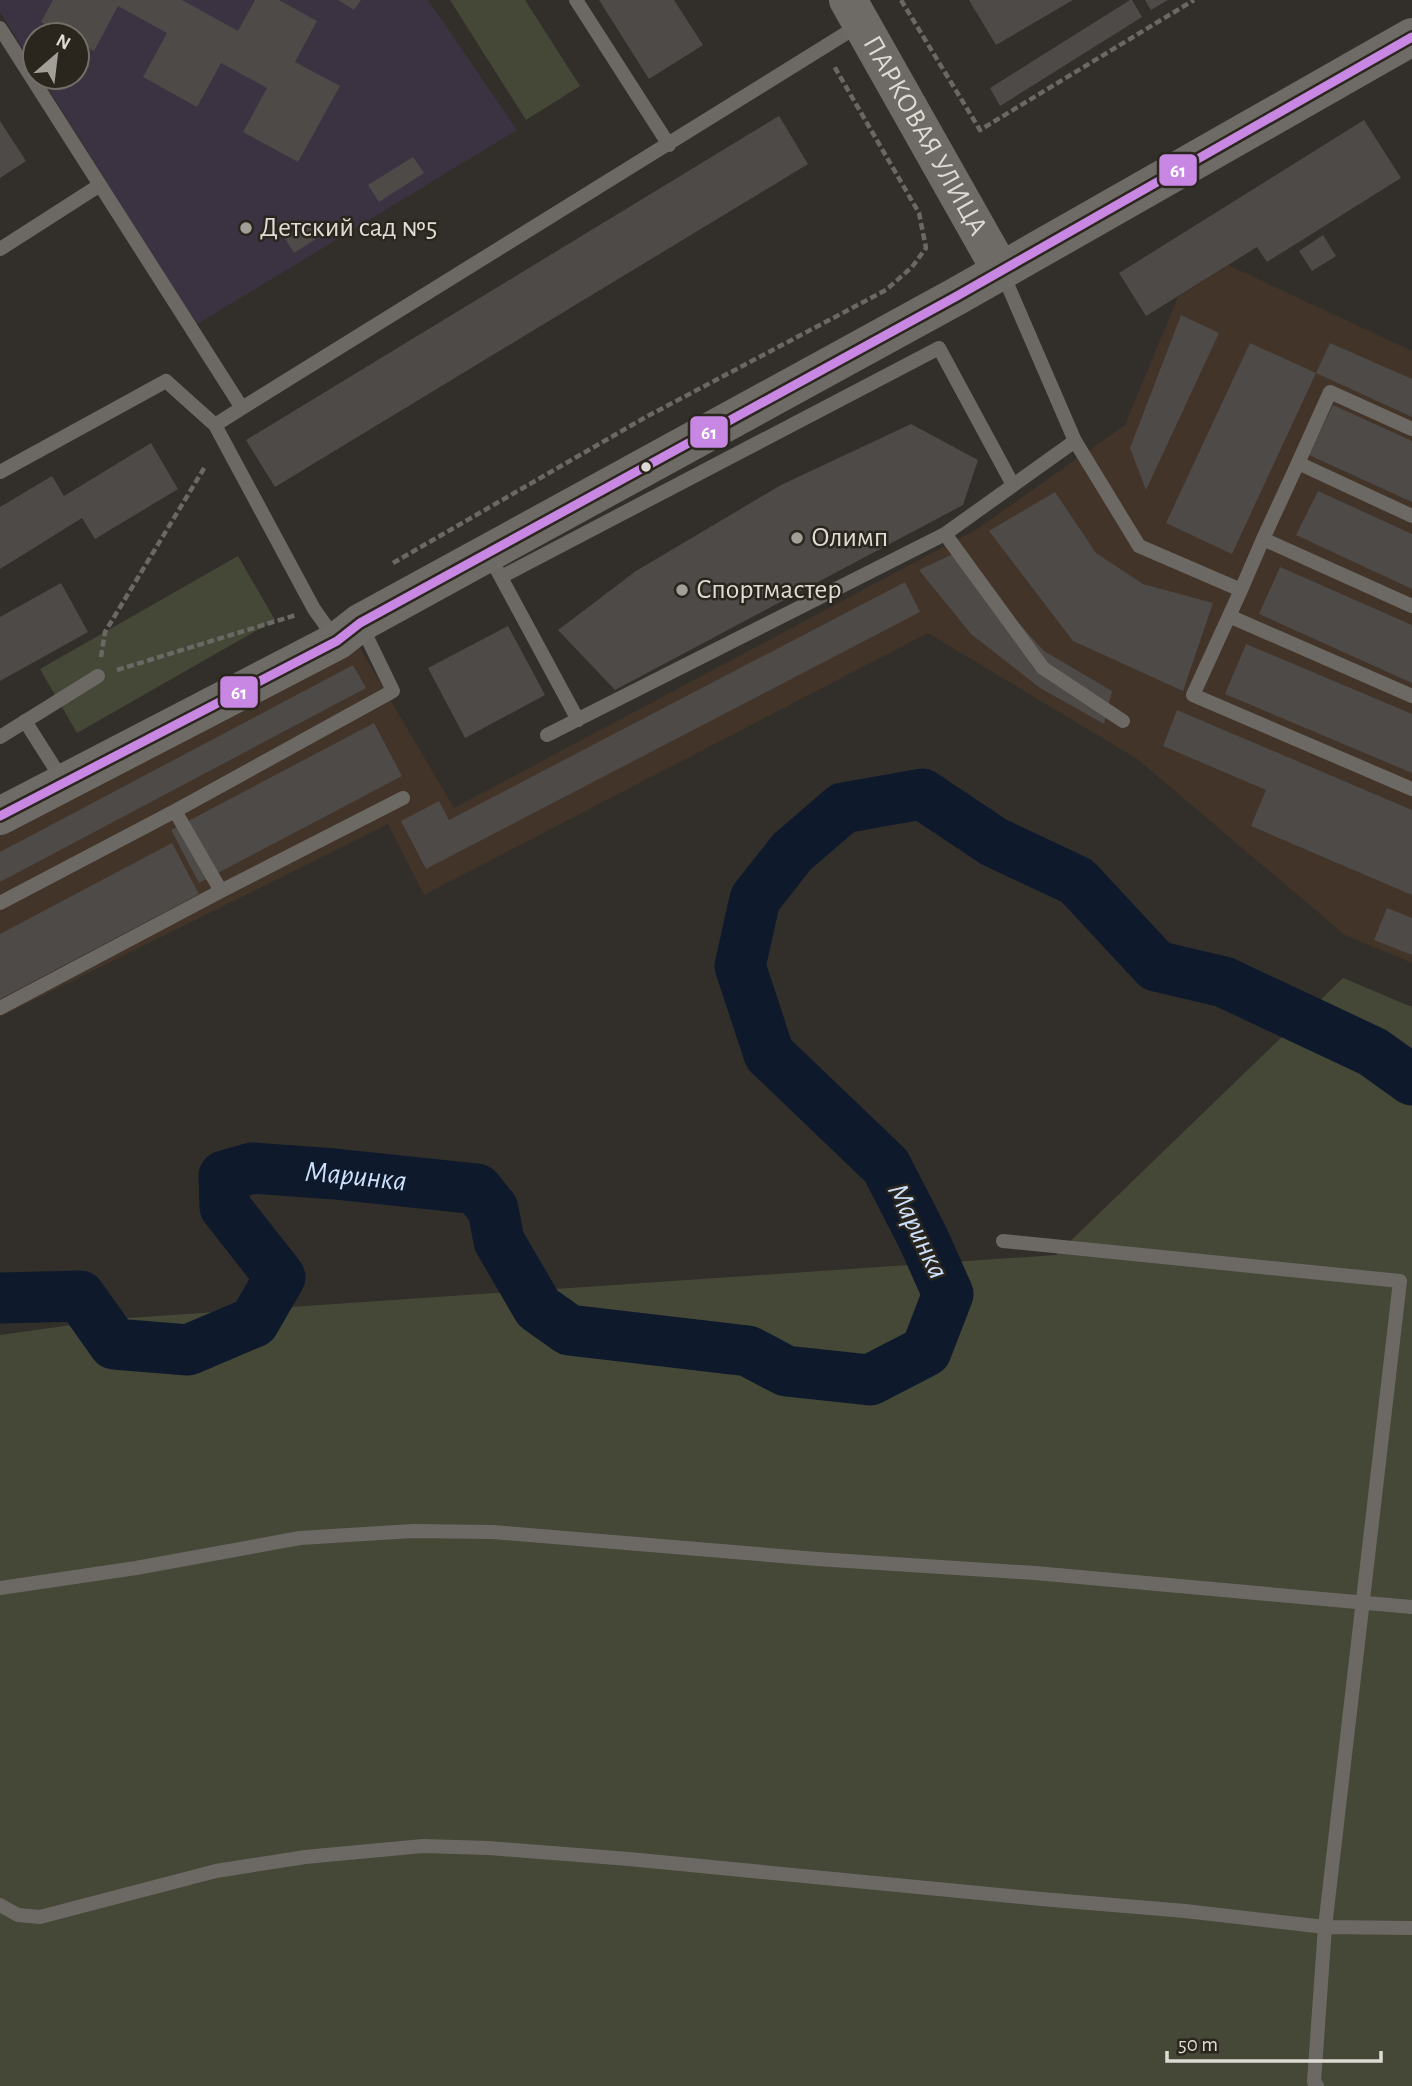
<svg xmlns="http://www.w3.org/2000/svg" width="1412" height="2086" font-family="'Alegreya Sans',sans-serif">
  <style>
    .industrial { fill: #423428 }
    .education { fill: #3b3341 }
    .green { fill: #454837 }
    .lines { fill: none; stroke-linecap: round; stroke-linejoin: round }
    .river { stroke: #0e1a2b; stroke-width: 51 }
    .building { fill: #4d4a48 }
    .path { stroke: #6a6865; stroke-width: 4.5; stroke-dasharray: 7 3.5; stroke-linecap: butt }
    .lane { stroke: #6c6965; stroke-width: 14 }
    .secondary { stroke: #6e6b66; stroke-width: 38 }
    .bus-1-casing { stroke: #2b261d; stroke-width: 14 }
    .bus-1 { stroke: #c787e3; stroke-width: 9 }
    .poi-dot { fill: #a29f98; stroke: #2b261d; stroke-width: 2.5 }
    .bus-dot { fill: #dedbd4; stroke: #2b261d; stroke-width: 2.5 }
    .labels { text-anchor: middle; dominant-baseline: central; stroke-width: 5; stroke-linejoin: round; paint-order: stroke }
    .street-label { font-size: 28px; fill: #dedbd4; stroke: #2b261d }
    .poi-label { font-size: 28px; fill: #dedbd4; stroke: #2b261d; text-anchor: start }
    .water-label { font-size: 30px; font-style: italic; fill: #cde0fc; stroke: #2b261d }
    .line-badge { stroke: #2b261d; stroke-width: 2.5 }
    .badge-label { font-size: 19px; text-anchor: middle; font-weight: bold; fill: #fff }
  </style>
  <rect width="100%" height="100%" fill="#322f2a"/>
  <!-- industrial -->
  <path class="industrial" d="M1228 265 1412 351V963L1345 935 1136 758 928 633 424 895 388 824 0 1017V834L358 645 454 808 977 529 1125 425 1178 297Z"/>
  <!-- education -->
  <path class="education" d="M0 0H428L517 130 196 325 41 77H77V35H35V68L0 12Z"/>
  <!-- green -->
  <path class="green" d="M450 0H525L580 86 526 120Z
    M238 556 275 620 77 733 40 669Z
    M1343 978 1412 1007V2086H0V1335L114 1319 1056 1255Z"/>
  <g class="lines">
    <!-- river -->
    <path class="river" id="s1" d="M0 1298 80 1296 114 1344 188 1350 254 1322 280 1277 225 1207 224 1176 252 1168 335 1174 477 1189 493 1209 499 1241 538 1308 569 1330 748 1351 786 1371 870 1380 926 1351 948 1294 923 1238 886 1166 769 1054 740 966 755 899 792 852 843 808 922 794 994 842 1077 881 1156 966 1224 982 1373 1052 1412 1080"/>
  </g>
  <!-- building -->
  <path class="building" d="M53 0H182L238 31 255 0H279L317 21 295 62 340 86 298 162 243 132 267 88 221 63 197 107 143 77 167 33 118 6 94 51 77 41V35H65L41 22Z
    M338 0H361L354 10Z
    M599 0H674L703 45 649 79Z
    M969 0H1073L996 45Z
    M1130 0H1132L1142 17 1000 106 990 88Z
    M1145 0H1168L1151 10Z
    M779 116 808 164 275 487 246 440Z
    M1364 120 1401 178 1267 262 1257 247 1146 316 1119 273Z
    M0 121 26 161 0 178Z
    M413 157 424 173 379 202 368 185Z
    M308 223 318 238 294 253 284 237Z
    M1323 235 1336 256 1312 271 1299 251Z
    M1181 315 1219 333 1146 490 1130 448Z
    M1250 343 1316 373 1330 343 1412 379V417L1316 373 1232 554 1166 523Z
    M1333 405 1412 441V502L1309 455Z
    M911 424 978 460 963 505 615 690 558 630 636 571 781 485Z
    M151 443 178 489 95 539 82 518 0 569V507L52 476 64 496Z
    M1318 491 1412 534V589L1296 535Z
    M1055 492 1096 553 1143 584 1213 603 1183 691 1073 641 989 531Z
    M955 553 1044 651 1112 691 1104 724 1040 688 971 634 919 570Z
    M1280 567 1412 625V683L1259 614Z
    M905 582 920 612 426 869 401 821 439 801 449 820Z
    M61 583 88 632 0 681V617Z
    M508 626 545 695 465 738 428 668Z
    M1246 644 1412 714V773L1225 694Z
    M353 665 366 688 0 882V852Z
    M1177 710 1412 810V895L1251 826 1266 790 1163 746Z
    M374 723 402 776 199 883 171 830Z
    M172 843 199 894 0 999V934Z
    M1387 908 1412 918V955L1374 940Z"/>
  <g class="lines">
    <!-- path -->
    <path class="path" d="M901 0 980 130 1194 0
      M393 563 646 417 886 290 912 267 926 248 919 213 834 66
      M101 657 105 632 206 465
      M117 670 296 615"/>
    <!-- lane -->
    <path class="lane" d="M576 0 669 145
      M0 28 242 408 215 425
      M0 249 100 185
      M1002 272 1075 441 1139 546 1241 590 1193 695 1412 789
      M242 408 861 24
      M1412 429 1330 392 1298 463 1412 516
      M0 472 166 381 215 425 314 609 336 640
      M945 534 1043 668 1123 721
      M1263 539 1298 463
      M497 570 578 720
      M501 577 939 348 1013 485
      M1241 590 1263 539 1412 606
      M1229 616 1412 696
      M25 721 63 781
      M547 735 945 534 1075 441
      M0 737 98 676
      M175 811 221 891
      M0 903 175 811 393 691 361 625
      M0 1008 221 891 403 798
      M1003 1241 1400 1281 1325 1927 1314 2082 1317 2086
      M0 1588 136 1568 300 1538 413 1531 493 1532 817 1559 1035 1573 1412 1607
      M0 1905 18 1915 40 1917 216 1871 305 1857 423 1846 489 1848 629 1859 1041 1899 1185 1911 1325 1927 1412 1928"/>
    <!-- secondary -->
    <g class="secondary">
      <path id="s2" d="M848 0 1001 271"/>
      <path d="M0 816 337 641 360 623 957 296 1412 37"/>
    </g>
    <defs>
      <path id="bus-1" d="M0 816 337 641 360 623 957 296 1412 37"/>
    </defs>
    <!-- bus-1 casing -->
    <use href="#bus-1" class="bus-1-casing"/>
    <!-- bus-1 -->
    <use href="#bus-1" class="bus-1"/>
  </g>
  <!-- markers -->
  <g class="poi-dot">
    <circle cx="246" cy="228" r="7"/>
    <circle cx="797" cy="538" r="7"/>
    <circle cx="682" cy="590" r="7"/>
  </g>
  <circle class="bus-dot" cx="646" cy="467" r="6"/>
  <g class="labels">
    <!-- street labels -->
    <g class="street-label">
      <text stroke="none"><textPath href="#s2" startOffset="156">ПАРКОВАЯ УЛИЦА</textPath></text>
    </g>
    <!-- poi labels -->
    <g class="poi-label">
      <text x="260" y="228">Детский сад №5</text>
      <text x="811" y="538">Олимп</text>
      <text x="696" y="590">Спортмастер</text>
    </g>
    <!-- water labels -->
    <g class="water-label">
      <text stroke="none"><textPath href="#s1" startOffset="590">Маринка</textPath></text>
      <text transform="translate(918 1231) rotate(64)">Маринка</text>
    </g>
  </g>
  <g class="line-badge">
    <rect x="1158" y="153" width="40" height="34" rx="7" fill="#c787e3"/>
    <rect x="689" y="415" width="40" height="34" rx="7" fill="#c787e3"/>
    <rect x="219" y="675" width="40" height="34" rx="7" fill="#c787e3"/>
  </g>
  <g class="badge-label">
    <text x="1178" y="177">61</text>
    <text x="709" y="439">61</text>
    <text x="239" y="699">61</text>
  </g>
  <!-- north arrow -->
  <g transform="translate(56 56) rotate(28)"><circle r="33" fill="#2b261d" stroke="#736e66" stroke-width="2"/>
  <path d="M0-5L12 26L0 18L-12 26Z" fill="#a29f98"/>
  <text y="-10" font-size="19" font-weight="bold" text-anchor="middle" fill="#dedbd4">N</text>
  </g>
  <!-- scale -->
  <path d="M1167 2051v10h214v-10" fill="none" stroke="#dedbd4" stroke-width="3.5"/>
  <text x="1178" y="2051" font-size="21" fill="#dedbd4" stroke="#2b261d" stroke-width="5" paint-order="stroke">50 m</text>
</svg>
